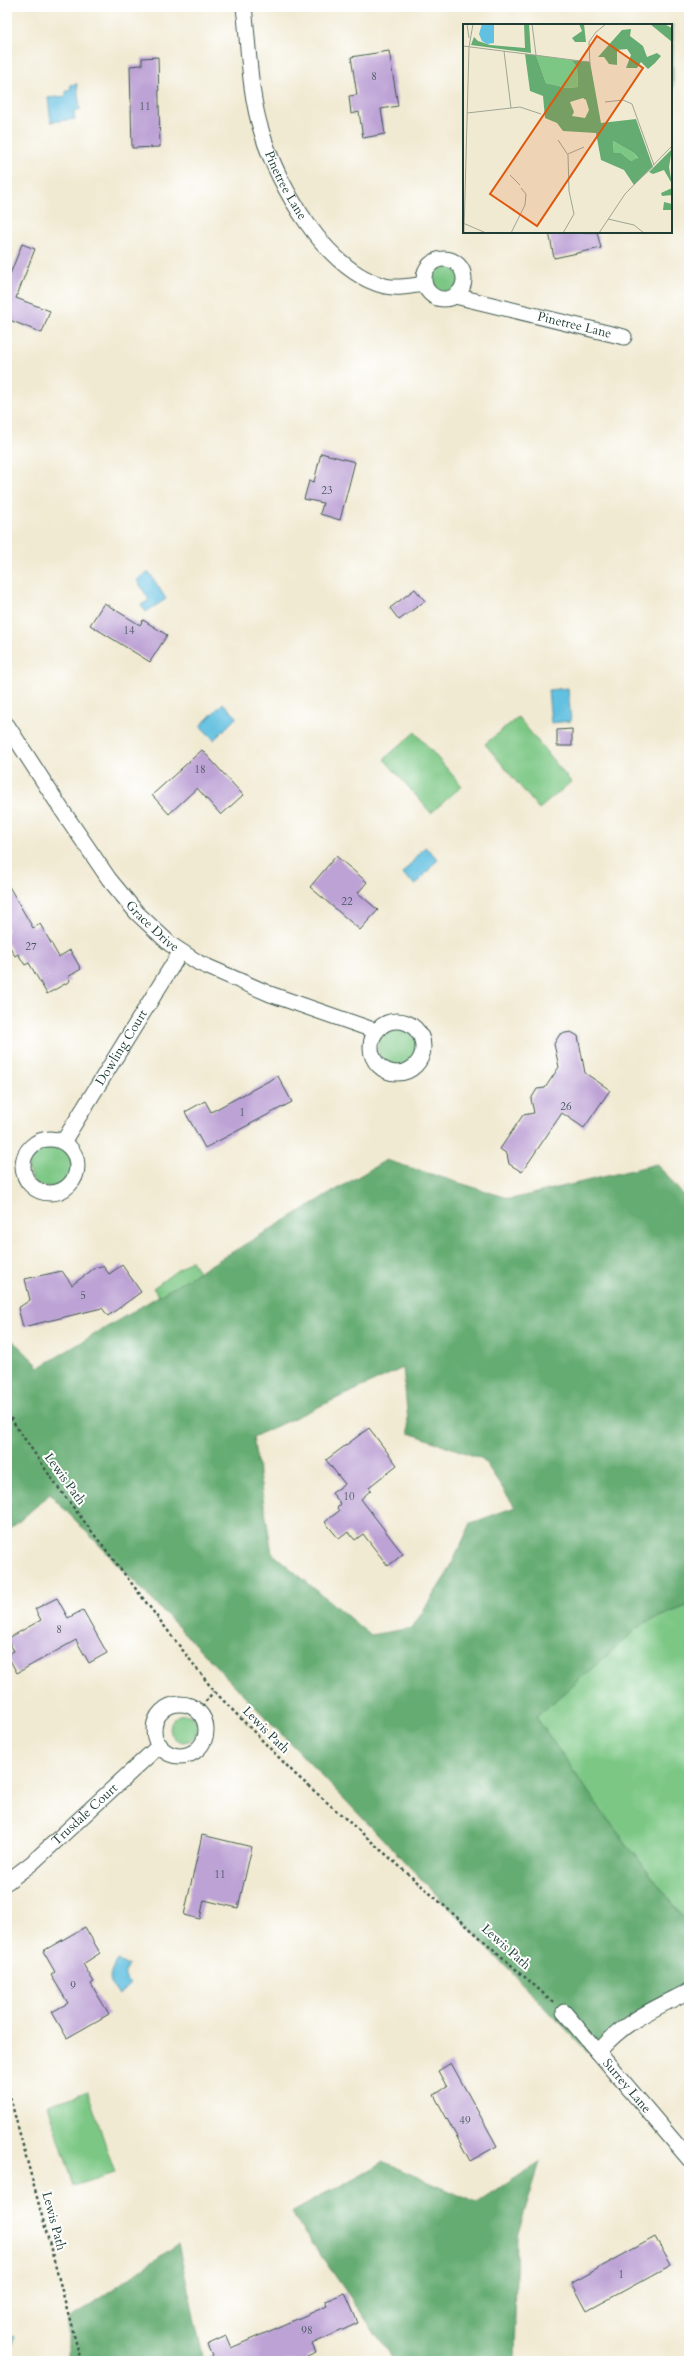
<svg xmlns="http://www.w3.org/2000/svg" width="696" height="2368" font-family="Cardo,serif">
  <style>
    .green { fill: #7cc784; stroke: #4e825c }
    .forest { fill: #65ac72; stroke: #427453; fill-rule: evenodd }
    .water { fill: #62c0e0; stroke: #407e8a }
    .building { fill: #bda3d5 }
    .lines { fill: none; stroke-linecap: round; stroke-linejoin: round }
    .minor-casing { stroke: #3e574c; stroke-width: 17 }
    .path { stroke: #3e574c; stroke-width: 2.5; stroke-dasharray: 3 3; stroke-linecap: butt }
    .minor { stroke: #fff; stroke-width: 15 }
    .labels { text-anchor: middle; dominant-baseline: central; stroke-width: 4; stroke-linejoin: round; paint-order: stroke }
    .number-label { font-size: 11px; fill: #46565c }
    .street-label { font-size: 13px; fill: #1f3d34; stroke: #fff }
    .inset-road { fill: none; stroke: #9da593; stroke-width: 1 }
    .view { fill: #de580e; fill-opacity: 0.15; stroke: #de580e; stroke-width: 2 }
    .inset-edge { fill: none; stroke: #1f3d34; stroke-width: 2 }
  </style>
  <rect width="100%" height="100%" fill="#fff"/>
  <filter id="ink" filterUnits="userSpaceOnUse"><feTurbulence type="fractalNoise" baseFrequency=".025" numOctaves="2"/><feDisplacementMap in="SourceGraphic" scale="8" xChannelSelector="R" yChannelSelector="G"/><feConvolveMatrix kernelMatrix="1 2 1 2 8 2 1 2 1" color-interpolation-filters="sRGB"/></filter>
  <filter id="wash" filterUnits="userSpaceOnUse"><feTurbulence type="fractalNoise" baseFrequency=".012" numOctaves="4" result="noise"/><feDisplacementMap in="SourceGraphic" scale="16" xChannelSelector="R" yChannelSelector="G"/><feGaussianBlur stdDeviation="0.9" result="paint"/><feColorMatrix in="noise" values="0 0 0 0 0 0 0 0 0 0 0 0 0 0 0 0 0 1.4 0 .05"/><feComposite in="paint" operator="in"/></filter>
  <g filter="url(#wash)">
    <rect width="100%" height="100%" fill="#f1ead3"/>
    <!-- green -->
    <path class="green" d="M671 25H673V108H671Z
      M424 279a20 20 0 1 1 40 0a20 20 0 1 1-40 0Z
      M518 717 571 782 539 809 485 744Z
      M415 732 462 786 431 813 384 759Z
      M378 1048a20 20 0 1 1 40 0a20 20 0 1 1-40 0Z
      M28 1166a22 22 0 1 1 44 0a22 22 0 1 1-44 0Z
      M191 1260 236 1322 198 1350 153 1288Z
      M689 1605V1919L684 1918 605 1816 536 1717 644 1623Z
      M170 1728a14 14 0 1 1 28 0a14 14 0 1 1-28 0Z
      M88 2092 115 2173 74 2186 48 2105Z"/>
    <!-- forest -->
    <path class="forest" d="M386 1160 511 1199 657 1164 689 1202V1605L644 1623 536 1717 605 1816 684 1918 689 1919V1991L590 2054 50 1494 7 1532V1335L40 1367ZM403 1368 409 1433 483 1459 515 1507 471 1523 448 1572 412 1628 370 1635 272 1553 253 1437Z
      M383 2162 477 2203 540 2162 517 2236 514 2361H395L291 2213Z
      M178 2244 204 2361H68V2320Z"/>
    <!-- water -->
    <path class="water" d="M77 84 80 110 74 111 75 119 51 122 48 98 66 96V91L71 90 70 85Z
      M149 572 166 599 146 612 141 605 149 600 137 580Z
      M568 688 571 721 551 723 548 690Z
      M223 703 237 717 214 740 200 726Z
      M425 847 438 859 416 885 402 874Z
      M117 1960 128 1966C123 1974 124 1978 130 1984L119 1995C107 1982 108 1975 117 1960Z
      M7 2335 15 2337 8 2361H7Z"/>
    <g id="blocks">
      <!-- building -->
      <path class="building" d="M389 51 398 106 381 109 385 134 363 138 359 112 351 114 349 96 357 95 351 57Z
        M158 57 160 147 132 148 130 66 142 65V58Z
        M549 232H597L601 248 554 258Z
        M22 244 35 249 16 298 50 311 42 333 7 319V282Z
        M321 453 355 462 340 520 320 514 323 503 304 499 309 481 314 482Z
        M415 589 425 601 399 620 390 608Z
        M104 603 140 625 143 620 167 635 150 662 90 625Z
        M572 729V746H557V730Z
        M202 750 243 795 221 815 197 788 169 814 152 795Z
        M336 856 367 882 358 893 378 910 360 930 310 887Z
        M7 883 33 928 40 924 59 957 70 950 81 969 68 977 70 981 47 994 29 963 25 965 18 954 15 956 7 942Z
        M571 1032 578 1036 585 1073 610 1090 584 1128 562 1113 522 1172 509 1164 507 1154 500 1149 523 1115 534 1113 531 1099 537 1089 545 1088 559 1067 554 1044 560 1034Z
        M278 1076 292 1102 205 1148 185 1112 205 1101 211 1112Z
        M122 1265 141 1292 108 1316 102 1308 23 1327 18 1308 30 1300 25 1279 62 1271 72 1285 96 1267 103 1266 109 1274Z
        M369 1428 397 1465 369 1487 371 1490 361 1499 403 1554 388 1566 363 1534 355 1540 348 1532 339 1539 325 1522 339 1511 337 1508 341 1504 332 1493 345 1484 326 1460Z
        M57 1598 68 1618 83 1610 107 1653 89 1663 76 1640 17 1673 7 1655 14 1651 7 1639 41 1620 35 1609Z
        M202 1835 252 1847 238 1908 204 1900 200 1919 184 1915Z
        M85 1927 100 1953 83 1964 94 1982 91 1984 109 2014 67 2038 52 2012 68 2003 51 1975 55 1972 43 1951Z
        M451 2063 497 2146 470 2161 434 2095 447 2087 438 2071Z
        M655 2237 671 2265 587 2311 572 2283Z
        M345 2293 358 2323 312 2344 316 2353 307 2357 308 2361H201L212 2356 207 2345 226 2336 231 2348 327 2306 325 2301Z"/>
    </g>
  </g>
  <g filter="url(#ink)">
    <use href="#blocks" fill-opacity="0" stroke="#3e574c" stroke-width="1"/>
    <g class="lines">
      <defs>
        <g id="minor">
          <path id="s1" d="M244 7C249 48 249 93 262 133 278 186 327 272 385 286 398 289 411 286 424 284"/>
          <circle cx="444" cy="279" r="20"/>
          <path id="s2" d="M455 296 624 337"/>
          <path id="s3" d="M7 725 62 810 109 879 137 913 170 944 199 963 270 994 376 1031"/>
          <circle cx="397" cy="1047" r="26"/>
          <circle cx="50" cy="1166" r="27"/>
          <path id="s4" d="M63 1142 180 953"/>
          <circle cx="180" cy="1730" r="26"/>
          <path id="s5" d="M7 1882 32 1863 160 1745"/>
          <path id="s6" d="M564 2012 689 2159"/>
          <path d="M598 2052C626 2020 652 2010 689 1991"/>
        </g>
      </defs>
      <!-- minor casing -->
      <use href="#minor" class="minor-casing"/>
      <!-- path -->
      <path class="path" d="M7 1413 57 1486 214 1691 295 1774 553 2002
        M198 1711 214 1691
        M7 2086 81 2361"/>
      <!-- minor -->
      <use href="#minor" class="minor"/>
    </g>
  </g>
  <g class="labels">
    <!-- number labels -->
    <g class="number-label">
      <text x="374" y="76">8</text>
      <text x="145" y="106">11</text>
      <text x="327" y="490">23</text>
      <text x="129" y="630">14</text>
      <text x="200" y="769">18</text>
      <text x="347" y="901">22</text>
      <text x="31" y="946">27</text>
      <text x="566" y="1106">26</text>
      <text x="242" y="1112">1</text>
      <text x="83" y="1295">5</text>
      <text x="349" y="1496">10</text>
      <text x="59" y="1629">8</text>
      <text x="220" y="1874">11</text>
      <text x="73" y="1985">9</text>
      <text x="465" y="2120">49</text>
      <text x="621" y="2274">1</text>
      <text x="307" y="2330">98</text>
    </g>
    <!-- street labels -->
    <g class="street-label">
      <text stroke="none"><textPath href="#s1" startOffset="185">Pinetree Lane</textPath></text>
      <text stroke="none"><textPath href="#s2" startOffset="123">Pinetree Lane</textPath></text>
      <text stroke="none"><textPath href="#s3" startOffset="249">Grace Drive</textPath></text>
      <text stroke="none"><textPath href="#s4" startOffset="111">Dowling Court</textPath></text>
      <text transform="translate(65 1479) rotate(54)">Lewis Path</text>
      <text transform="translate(266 1730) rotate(45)">Lewis Path</text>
      <text stroke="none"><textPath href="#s5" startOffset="103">Trusdale Court</textPath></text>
      <text transform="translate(506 1947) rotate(42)">Lewis Path</text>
      <text stroke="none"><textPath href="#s6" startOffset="97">Surrey Lane</textPath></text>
      <text transform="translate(54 2221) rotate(75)">Lewis Path</text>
    </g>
  </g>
  <!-- overview -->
  <g transform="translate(463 24)">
    <rect width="209" height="209" fill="#f1ead3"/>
    <path d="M73 31 108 36 114 43 115 63 104 64 83 59ZM150 117 171 129 175 135 168 137 158 129H151Z" fill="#7cc784"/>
    <path d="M61 0H66L68 29 8 21 11 13 15 17 27 21 62 24ZM116 0H121L123 18H112L109 14 119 7ZM187 0H201L209 4V18ZM168 5 167 12 180 22 184 33 194 29 198 32 192 39 185 45 178 38 174 44H163L168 31 164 25 154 26V41L146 40 141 33H135L159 6ZM62 30 73 31 83 59 104 64 115 63 114 43 108 36 127 38 138 99 173 95 190 143 171 161 161 146 138 136 133 109 100 107 94 99 82 94 80 72 67 67ZM120 74 123 76 126 86 122 94 109 92 111 88 107 78ZM150 117 171 129 175 134 168 137 158 129H151ZM209 125 206 143 209 160 201 146 190 150 186 148ZM209 164V186H200L201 178 209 180V171L199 172 198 169Z" fill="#65ac72" fill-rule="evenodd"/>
    <path d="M19 0H31V19L24 20 19 17 16 10Z" fill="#62c0e0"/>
    <path class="inset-road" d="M4 0 6 14M69 0 73 31M0 22 126 38M41 27 48 84M127 42 126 18 133 8 143 0M142 78 160 76 169 80 191 141M4 89 57 83 78 90M95 116 105 131 106 167 111 190 100 209M105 130 121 123M47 151 57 161M145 195 171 201 181 209M0 199 23 209M1 208 6 23 10 0M48 209 62 181 63 170 58 164M136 209 162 170 209 122"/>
    <path class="view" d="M134 12 180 44 74 202 27 170Z"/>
    <rect width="209" height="209" class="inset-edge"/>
  </g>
  <!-- margin -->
  <rect width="696" height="2368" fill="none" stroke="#fff" stroke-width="24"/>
</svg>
